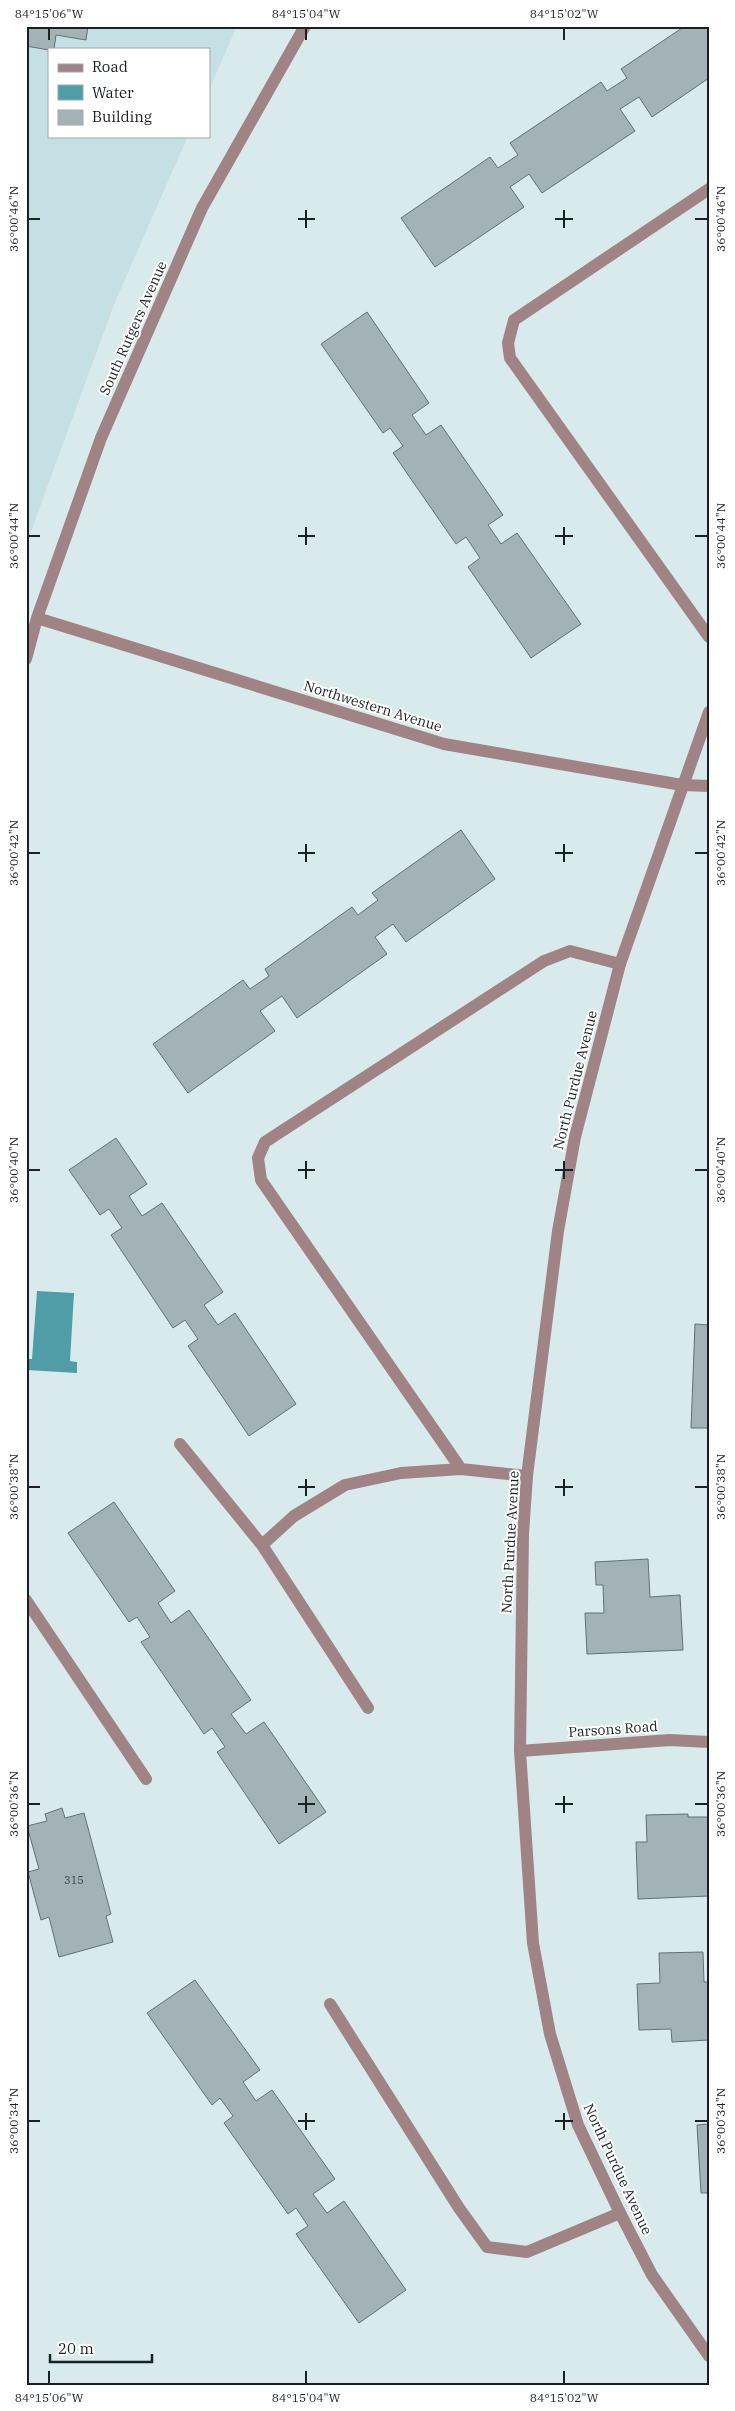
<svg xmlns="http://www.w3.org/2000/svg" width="735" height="2411" font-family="'IBM Plex Serif',serif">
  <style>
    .built { fill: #c5e0e4 }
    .water { fill: #509da8 }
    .building { fill: #a3b3b5; stroke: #627173 }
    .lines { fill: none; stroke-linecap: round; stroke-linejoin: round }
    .service { stroke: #a08384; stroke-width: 12 }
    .minor { stroke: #a08384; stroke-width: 12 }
    .tertiary { stroke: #a08384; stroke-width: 12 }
    .ticks { fill: none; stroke: #1a2122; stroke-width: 2 }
    .labels { text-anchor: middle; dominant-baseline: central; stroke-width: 4; stroke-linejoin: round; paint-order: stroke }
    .number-label { font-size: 11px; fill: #3c4647 }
    .street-label { font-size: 14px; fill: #1a2122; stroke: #fff }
    .neatline { fill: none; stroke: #1a2122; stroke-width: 2 }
    .ticks-label { font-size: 12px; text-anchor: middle; fill: #1a2122 }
  </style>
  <rect width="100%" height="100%" fill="#d9eaec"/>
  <!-- built -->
  <path class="built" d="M26 26H237L209 90V49H49V136H188L115 302 26 545Z"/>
  <!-- water -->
  <path class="water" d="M37 1291 74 1293 70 1361 77 1362V1373L26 1370V1359H32Z"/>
  <!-- building -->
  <path class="building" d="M26 26H88L86 40 56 35 54 49 49 50 26 46Z
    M685 26H709V78L652 117 639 97 620 109 635 131 542 193 529 174 510 187 524 207 435 267 401 218 490 157 498 168 518 155 510 143 601 82 607 91 627 78 621 69Z
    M367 312 429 403 412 415 426 435 441 425 503 515 488 525 501 544 517 533 581 624 531 658 468 567 480 558 466 537 456 544 393 453 403 446 390 428 383 433 321 344Z
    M461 830 495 879 406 942 393 924 375 937 387 954 297 1018 282 996 260 1011 275 1031 188 1093 153 1044 243 980 250 989 269 976 265 969 352 907 358 915 378 900 372 893Z
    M116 1138 147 1184 129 1196 142 1216 162 1203 223 1292 204 1305 218 1325 235 1313 296 1404 249 1436 188 1346 198 1339 185 1320 173 1328 111 1235 122 1228 109 1209 100 1215 69 1170Z
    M695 1324 709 1325V1428H691Z
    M114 1502 175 1591 158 1603 171 1623 189 1610 251 1700 231 1714 246 1734 264 1722 326 1812 279 1844 217 1752 225 1747 212 1728 204 1734 141 1642 150 1637 137 1617 129 1622 68 1533Z
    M648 1559 650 1597 680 1595 683 1650 587 1654 585 1613H604L603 1585H596L595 1562Z
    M62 1808 65 1818 84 1813 111 1914 106 1916 113 1942 59 1957 49 1917 41 1920 28 1872 39 1869 27 1826 47 1821 45 1814Z
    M688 1814V1817H709V1896L638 1899 636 1842H647L646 1815Z
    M703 1952 704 1982H709V2040L672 2042 671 2029 639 2030 637 1984 660 1983 659 1953Z
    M195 1980 260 2070 243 2082 256 2101 272 2090 335 2179 313 2194 327 2213 344 2201 406 2290 359 2323 296 2234 308 2226 296 2208 288 2214 224 2123 233 2116 220 2098 212 2105 147 2013Z
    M709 2124V2193H701L697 2125Z"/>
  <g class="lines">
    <!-- service -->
    <path class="service" d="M709 189 514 320 508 343 510 358 709 637
      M180 1444 262 1545
      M461 1469 261 1180 258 1158 265 1142 544 961 570 951 620 964
      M26 1600 146 1779
      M368 1708 262 1545 294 1516 345 1485 401 1473 461 1469 527 1476
      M330 2004 459 2208 487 2247 527 2252 620 2213"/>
    <!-- minor -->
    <path class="minor" d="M709 712 620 964 575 1137 558 1231 527 1476 523 1534 520 1751 533 1943 550 2034 578 2125 620 2213 652 2275 709 2356
      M520 1751 670 1740 709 1742"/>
    <!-- tertiary -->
    <path class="tertiary" d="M37 618 444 744 682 785 709 786
      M26 659 37 618 101 438 202 208 305 26"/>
  </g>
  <!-- ticks -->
  <path class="ticks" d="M49 28V40M306 28V40M564 28V40M306 210V228M564 210V228M28 219H40M298 219H315M555 219H573M695 219H708M306 527V545M564 527V545M28 536H40M298 536H315M555 536H573M695 536H708M306 844V862M564 844V862M28 853H40M298 853H315M555 853H573M695 853H708M306 1161V1179M564 1161V1179M28 1170H40M298 1170H315M555 1170H573M695 1170H708M306 1479V1496M564 1479V1496M28 1487H40M298 1487H315M555 1487H573M695 1487H708M306 1796V1813M564 1796V1813M28 1804H40M298 1804H315M555 1804H573M695 1804H708M306 2113V2130M564 2113V2130M28 2121H40M298 2121H315M555 2121H573M695 2121H708M49 2371V2384M306 2371V2384M564 2371V2384"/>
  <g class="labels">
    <!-- number labels -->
    <g class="number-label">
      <text x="74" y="1880">315</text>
    </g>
    <!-- street labels -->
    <g class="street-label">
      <text transform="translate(133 328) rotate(-66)">South Rutgers Avenue</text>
      <text transform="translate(373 706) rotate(17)">Northwestern Avenue</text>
      <text transform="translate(575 1080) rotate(-76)">North Purdue Avenue</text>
      <text transform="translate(510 1542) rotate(-87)">North Purdue Avenue</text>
      <text transform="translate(613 1729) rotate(-4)">Parsons Road</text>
      <text transform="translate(618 2169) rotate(65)">North Purdue Avenue</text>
    </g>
  </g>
  <!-- border -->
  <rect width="735" height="2411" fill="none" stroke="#ffffff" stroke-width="55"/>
  <!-- legend -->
  <rect x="48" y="48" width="162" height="90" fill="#ffffff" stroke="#a3a6a7"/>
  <rect x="58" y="64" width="25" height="8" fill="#a08384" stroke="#a3a6a7"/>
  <text x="92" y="72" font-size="15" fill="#1a2122">Road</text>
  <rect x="58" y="85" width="25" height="15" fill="#509da8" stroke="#a3a6a7"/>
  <text x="92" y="98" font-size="15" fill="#1a2122">Water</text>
  <rect x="58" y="110" width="25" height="15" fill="#a3b3b5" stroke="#a3a6a7"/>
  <text x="92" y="122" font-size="15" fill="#1a2122">Building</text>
  <!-- scale -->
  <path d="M50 2354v8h102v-8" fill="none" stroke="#1a2122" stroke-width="2.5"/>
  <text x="58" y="2354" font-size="15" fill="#1a2122" stroke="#ffffff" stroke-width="4" paint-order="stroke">20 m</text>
  <rect x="28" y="28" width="680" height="2356" class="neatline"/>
  <g class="ticks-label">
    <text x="49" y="18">84°15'06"W</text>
    <text x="306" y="18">84°15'04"W</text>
    <text x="564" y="18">84°15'02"W</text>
    <text transform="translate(14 219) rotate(-90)" y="4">36°00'46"N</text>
    <text transform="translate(721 219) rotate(-90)" y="4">36°00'46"N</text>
    <text transform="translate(14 536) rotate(-90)" y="4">36°00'44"N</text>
    <text transform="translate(721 536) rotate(-90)" y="4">36°00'44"N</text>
    <text transform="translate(14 853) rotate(-90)" y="4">36°00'42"N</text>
    <text transform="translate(721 853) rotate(-90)" y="4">36°00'42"N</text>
    <text transform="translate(14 1170) rotate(-90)" y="4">36°00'40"N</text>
    <text transform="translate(721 1170) rotate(-90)" y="4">36°00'40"N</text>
    <text transform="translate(14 1487) rotate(-90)" y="4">36°00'38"N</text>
    <text transform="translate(721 1487) rotate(-90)" y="4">36°00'38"N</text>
    <text transform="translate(14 1804) rotate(-90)" y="4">36°00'36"N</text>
    <text transform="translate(721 1804) rotate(-90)" y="4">36°00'36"N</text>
    <text transform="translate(14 2121) rotate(-90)" y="4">36°00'34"N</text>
    <text transform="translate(721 2121) rotate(-90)" y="4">36°00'34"N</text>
    <text x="49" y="2402">84°15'06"W</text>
    <text x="306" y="2402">84°15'04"W</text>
    <text x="564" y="2402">84°15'02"W</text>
  </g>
</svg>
